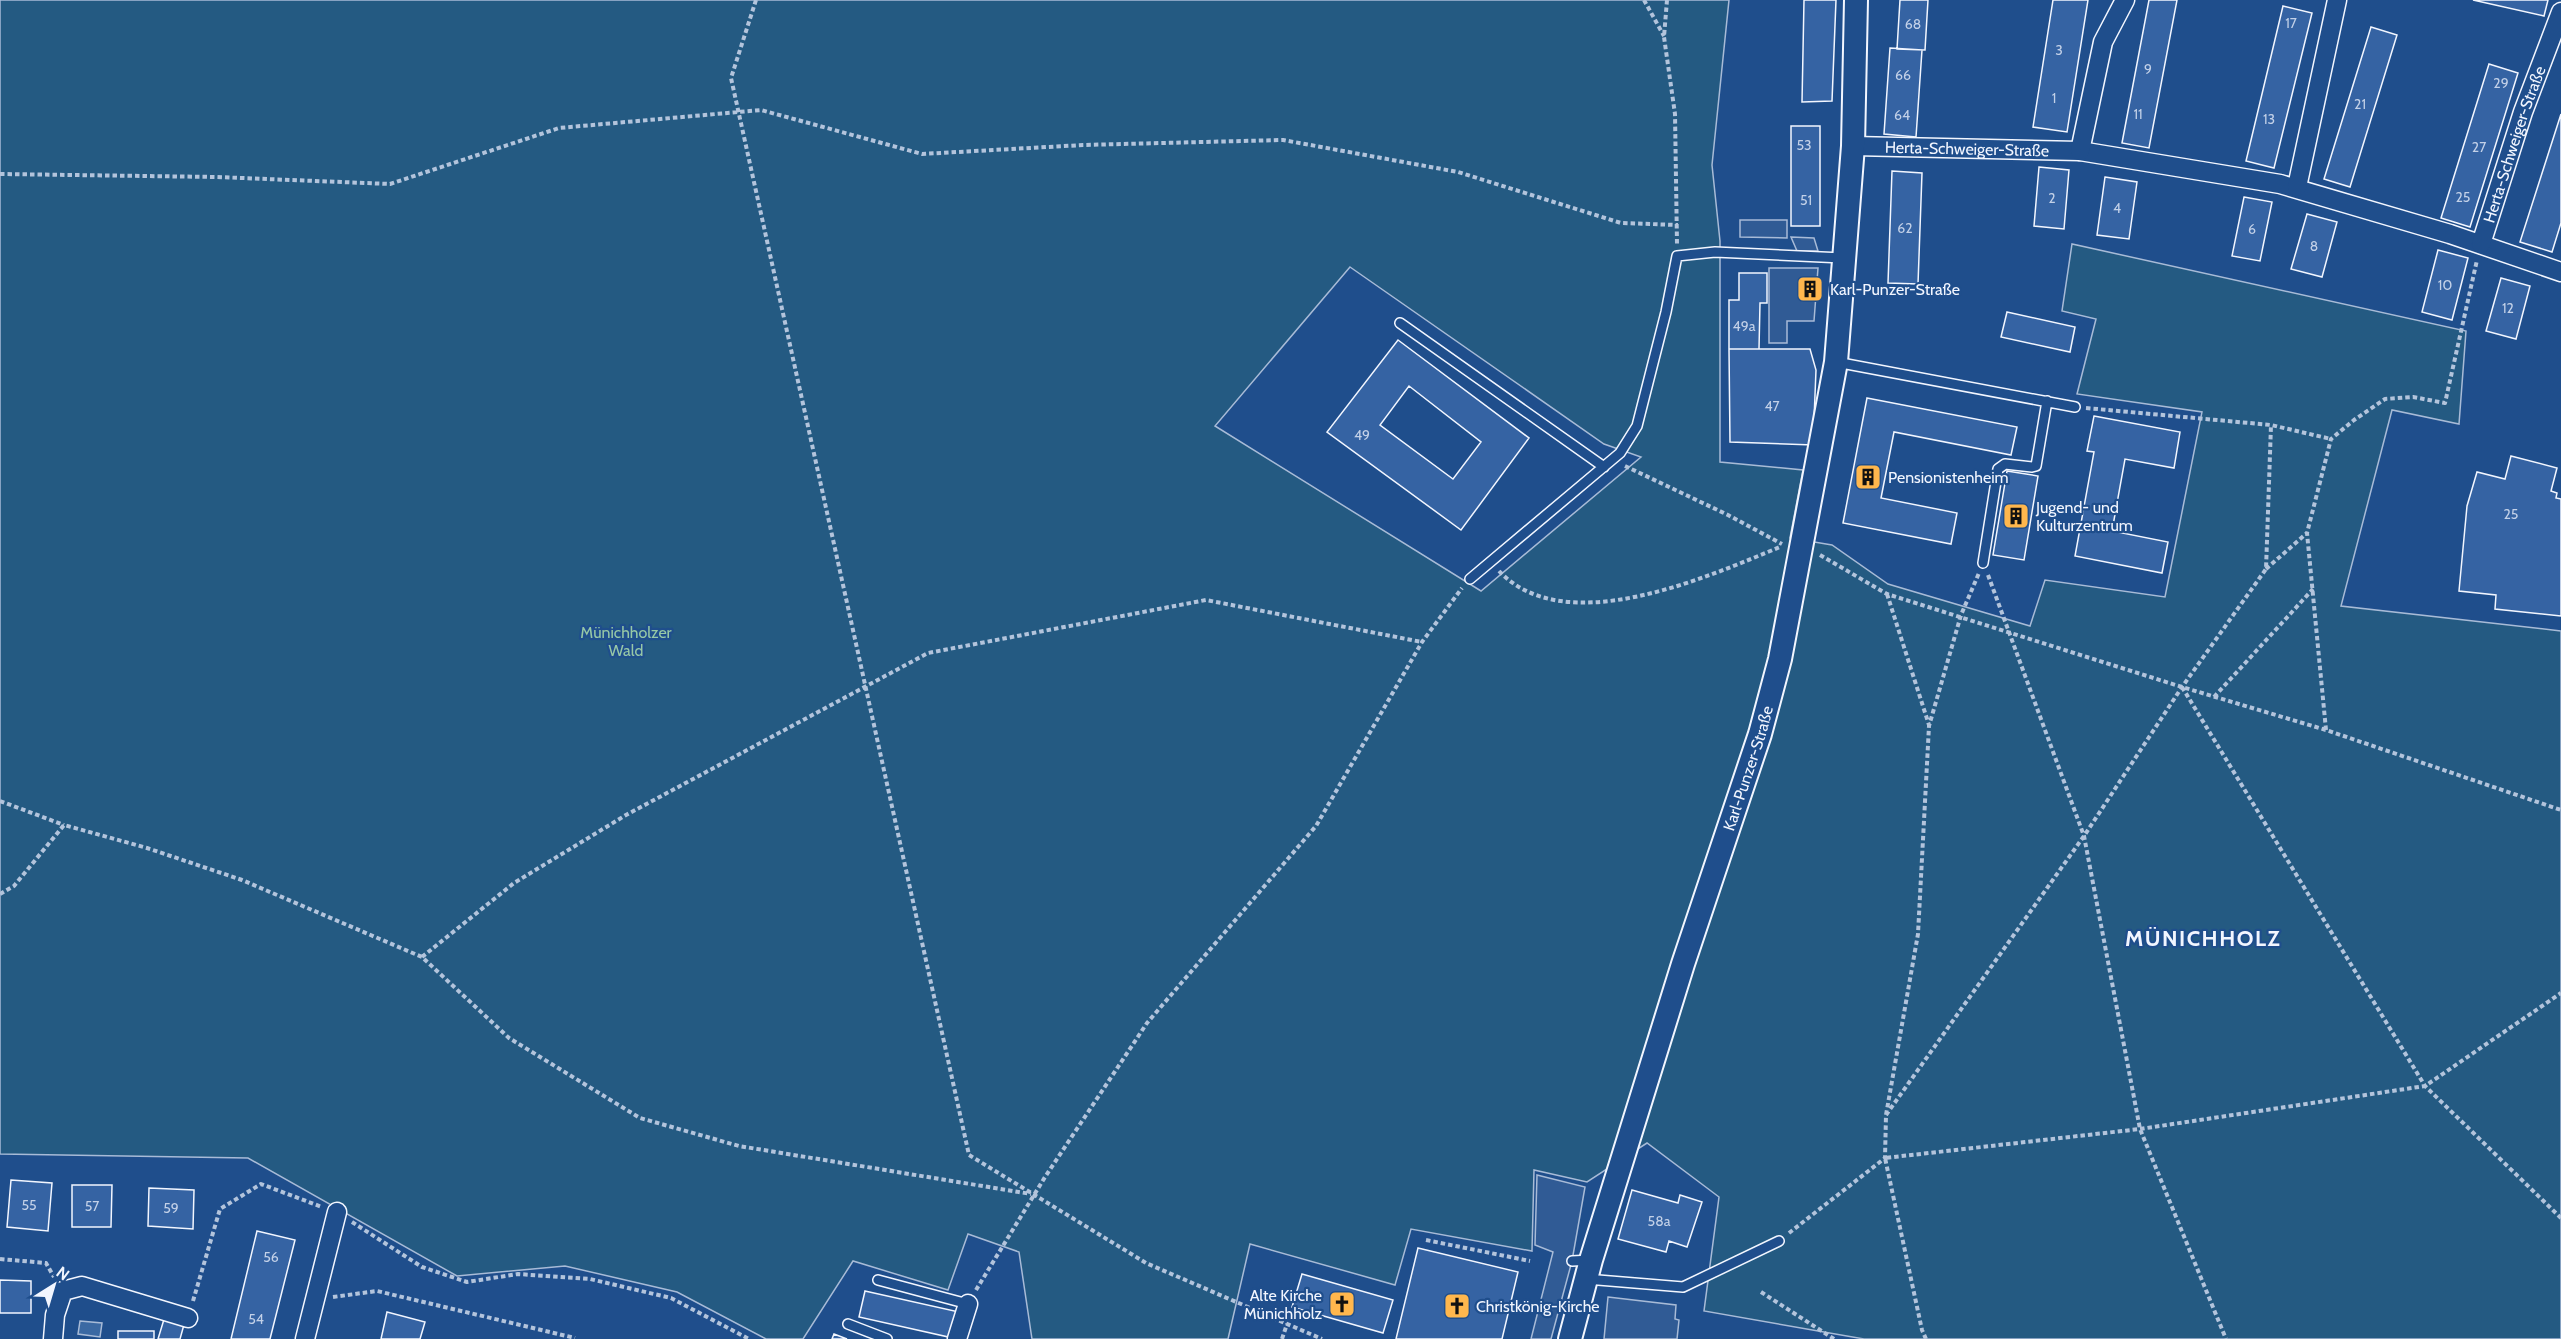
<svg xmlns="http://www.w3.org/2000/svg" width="2561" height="1339" font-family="Cabin,sans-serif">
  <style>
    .green { fill: #245a82; stroke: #a8bbd7; stroke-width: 1.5; fill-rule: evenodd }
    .parking { fill: #305b95; stroke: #a8bbd7; stroke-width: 1.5 }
    .water { fill: #3b69a3; stroke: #a8bbd7; stroke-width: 1.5 }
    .building { fill: #3563a3; stroke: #f2f6ff; stroke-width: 1.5; fill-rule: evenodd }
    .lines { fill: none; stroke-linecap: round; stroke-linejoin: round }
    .service-casing { stroke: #f2f6ff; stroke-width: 12 }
    .minor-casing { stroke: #f2f6ff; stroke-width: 21 }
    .tertiary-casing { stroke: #f2f6ff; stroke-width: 26 }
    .path { stroke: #b3c4dc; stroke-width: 4; stroke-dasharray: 4.5 3; stroke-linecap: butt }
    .service { stroke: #1f4e8c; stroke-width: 9 }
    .minor { stroke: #1f4e8c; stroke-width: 18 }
    .tertiary { stroke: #1f4e8c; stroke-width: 22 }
    .labels { text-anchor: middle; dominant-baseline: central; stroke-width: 4.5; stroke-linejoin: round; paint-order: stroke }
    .number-label { font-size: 14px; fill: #c3d1e8 }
    .street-label { font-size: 16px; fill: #f2f6ff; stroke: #1f4e8c }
    .poi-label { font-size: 16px; fill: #f2f6ff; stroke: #1f4e8c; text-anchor: start }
    .park-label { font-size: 16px; fill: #97c8a6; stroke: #1f4e8c }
    .district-label { font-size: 22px; font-weight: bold; letter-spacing: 1.5px; fill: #f2f6ff; stroke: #1f4e8c }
  </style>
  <rect width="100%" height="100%" fill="#1f4e8c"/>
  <!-- green -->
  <path class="green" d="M0 0H1729L1712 165 1720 241V462L1803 470 1790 538 1832 545 1888 584 2030 626 2045 580 2165 597 2202 412 2077 394 2096 319 2062 311 2072 244 2466 331 2459 424 2392 410 2341 606 2561 631V1339H1864L1704 1311 1719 1197 1647 1143 1587 1182 1534 1170 1532 1251 1411 1229 1395 1285 1250 1244 1228 1339H1032L1019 1252 968 1234 948 1290 853 1261 803 1339H766L677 1292 565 1266 457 1276 248 1158 0 1154ZM1350 267 1604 444 1641 457 1481 591 1215 426Z"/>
  <!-- parking -->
  <path class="parking" d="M1740 220H1787V238L1740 237Z
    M1791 237 1814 238 1818 251H1797Z
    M1769 268H1818L1814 321H1787V343H1769Z
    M1537 1175 1585 1187 1572 1261 1551 1339H1531L1553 1252 1535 1245Z
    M1608 1297 1676 1305 1675 1319 1679 1320 1677 1339H1604Z"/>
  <!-- water -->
  <path class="water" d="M80 1321 102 1323 100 1337 78 1334Z"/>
  <!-- building -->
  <path class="building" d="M1804 0H1836L1832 101 1802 102Z
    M1900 0H1928L1925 50 1897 49Z
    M2053 0H2088L2067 132 2033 127Z
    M2149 0H2177L2149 148 2122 143Z
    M2473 0H2548L2544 16Z
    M2283 6 2312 13 2274 168 2246 161Z
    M2371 27 2397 35 2350 187 2324 179Z
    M1890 48 1922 50 1916 137 1884 134Z
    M2489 64 2518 73 2470 227 2441 218Z
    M2561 114V223L2552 252 2520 242Z
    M1791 126H1820V226H1791Z
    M2039 167 2069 170 2064 229 2034 226Z
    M1892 171 1922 173 1918 284 1888 283Z
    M2105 177 2137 182 2129 239 2097 235Z
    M2244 197 2272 202 2260 261 2232 256Z
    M2307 214 2337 222 2322 277 2291 269Z
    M2438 250 2468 258 2452 320 2422 312Z
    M1739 273H1767V303H1760L1759 349H1729V300H1739Z
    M2501 278 2530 286 2516 339 2486 331Z
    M1805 281 1817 282 1816 297 1803 296Z
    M2007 312 2075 327 2070 352 2001 337Z
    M1398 340 1529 438 1461 530 1327 432ZM1409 386 1481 442 1453 479 1380 425Z
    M1729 349H1810L1816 370 1813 445 1730 442Z
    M1867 398 2017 427 2011 455 1894 432 1881 498 1957 513 1951 544 1843 523Z
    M2094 416 2180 432 2174 468 2125 459 2112 531 2168 542 2162 573 2075 556 2094 452 2087 451Z
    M2511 456 2557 468 2551 491 2557 493 2556 498 2561 499V616L2495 609 2496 595 2459 591 2467 506 2477 472 2505 479Z
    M2007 471 2038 476 2024 560 1993 555Z
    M11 1180 52 1183 48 1231 7 1227Z
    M72 1185H112L111 1227H72Z
    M149 1188 194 1190 193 1229 148 1226Z
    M1632 1190 1678 1203 1680 1195 1702 1202 1687 1247 1669 1241 1666 1252 1618 1239Z
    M257 1231 295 1240 270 1339H231Z
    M1418 1248 1518 1272 1502 1339H1396Z
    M1302 1274 1393 1300 1383 1333 1292 1307Z
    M0 1280 31 1281V1313H0Z
    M865 1291 959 1312 953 1338 859 1317Z
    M387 1312 425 1322 420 1339H381Z
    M165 1316 185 1321 180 1339H158Z
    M118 1331H154V1339H118Z
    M834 1334 847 1339H832Z"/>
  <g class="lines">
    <defs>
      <path id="service" d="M1400 323 1604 467
        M1836 362 2075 407
        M1983 563 1998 469 2005 464 2032 467 2036 466 2047 401
        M1470 579 1620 453 1637 426 1666 312 1677 256 1715 252 1843 258
        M1572 1261 1591 1260
        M1586 1279 1683 1287 1779 1241
        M878 1280 968 1304
        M848 1324 887 1339"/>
      <g id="minor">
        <path id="s1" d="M1853 146 2080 151 2280 184 2450 234 2561 272"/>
        <path d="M2080 151 2103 42 2125 0"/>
        <path d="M2297 187 2337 0"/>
        <path id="s2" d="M2481 244 2523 112 2561 12"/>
        <path d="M53 1339 55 1315 63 1291 82 1286 188 1318"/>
        <path d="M305 1339 337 1212"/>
        <path d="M957 1339 968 1304"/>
      </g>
      <g id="tertiary">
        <path id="s3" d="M1570 1339 1591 1260 1683 964 1760 734 1780 659 1836 362 1853 146 1856 0"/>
      </g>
    </defs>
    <!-- service casing -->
    <use href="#service" class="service-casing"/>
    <!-- minor casing -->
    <use href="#minor" class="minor-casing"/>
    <!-- tertiary casing -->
    <use href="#tertiary" class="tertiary-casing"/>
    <!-- path -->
    <path class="path" d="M756 0 731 78 969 1155 1146 1263 1322 1339
      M1644 0 1664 36
      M1667 0 1664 37 1675 114 1677 244
      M0 174 217 177 390 184 559 128 761 110 922 154 1083 145 1283 140 1458 172 1621 223 1678 225
      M2086 408 2271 425 2331 439
      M1625 466 1728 515 1782 544
      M1820 555 1887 594 2182 687 2326 730 2561 810
      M2266 569 2307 533
      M1499 571C1565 641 1707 577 1780 547
      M1988 575 2084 836 2140 1129 2226 1339
      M1887 594 1929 725
      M2182 687 2425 1086 2561 1218
      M2214 697 2313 589
      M2326 730 2307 533 2331 439 2354 420 2385 399 2413 397 2445 403 2477 260
      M0 801 64 825
      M0 894 14 886 64 825 147 848 242 880 422 957 509 1038 640 1118 739 1146 1031 1194
      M422 957 514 883 626 815 928 653 1206 600 1422 642
      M1886 1115 2084 836 2182 687 2266 569 2271 425
      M352 1222 422 1267 467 1282 518 1274 590 1279 671 1298 749 1339
      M1789 1233 1885 1158 1886 1115 1918 934 1929 726 1961 615 1979 573
      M1426 1240 1530 1261
      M0 1259 46 1263 54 1277
      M976 1290 1045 1177 1147 1023 1316 826 1422 642 1462 588
      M1761 1292 1834 1339
      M333 1297 377 1291 575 1338
      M193 1301 220 1209 261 1184 322 1207
      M1282 1339 1287 1324
      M1926 1339 1922 1330 1885 1158 2140 1129 2425 1086 2561 993"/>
    <!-- service -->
    <use href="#service" class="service"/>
    <!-- minor -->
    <use href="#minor" class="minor"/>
    <!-- tertiary -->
    <use href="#tertiary" class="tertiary"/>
  </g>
  <!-- icons -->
  <defs>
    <symbol id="building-square" viewBox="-11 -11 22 22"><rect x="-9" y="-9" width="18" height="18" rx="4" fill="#ffb74d" stroke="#1f4e8c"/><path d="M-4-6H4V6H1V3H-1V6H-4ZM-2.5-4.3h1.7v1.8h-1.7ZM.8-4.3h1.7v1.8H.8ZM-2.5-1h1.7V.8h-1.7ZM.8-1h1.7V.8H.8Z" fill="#111"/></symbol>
    <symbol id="church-square" viewBox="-11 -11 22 22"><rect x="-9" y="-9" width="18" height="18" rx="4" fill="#ffb74d" stroke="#1f4e8c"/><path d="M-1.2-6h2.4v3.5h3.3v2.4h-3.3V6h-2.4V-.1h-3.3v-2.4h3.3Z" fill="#111"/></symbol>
  </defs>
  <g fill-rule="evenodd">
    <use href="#building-square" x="1795" y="274" width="30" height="30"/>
    <use href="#building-square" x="1853" y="462" width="30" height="30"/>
    <use href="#building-square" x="2001" y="501" width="30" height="30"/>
    <use href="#church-square" x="1327" y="1289" width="30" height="30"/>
    <use href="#church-square" x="1442" y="1291" width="30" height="30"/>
  </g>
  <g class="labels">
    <!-- number labels -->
    <g class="number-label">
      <text x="2291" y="23">17</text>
      <text x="1913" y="24">68</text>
      <text x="2059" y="50">3</text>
      <text x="2148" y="69">9</text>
      <text x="1903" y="75">66</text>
      <text x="2501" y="83">29</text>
      <text x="2054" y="98">1</text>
      <text x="2360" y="104">21</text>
      <text x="2138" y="114">11</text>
      <text x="1902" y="115">64</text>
      <text x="2269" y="119">13</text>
      <text x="1804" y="145">53</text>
      <text x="2479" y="147">27</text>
      <text x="2463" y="197">25</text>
      <text x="2052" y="198">2</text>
      <text x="1806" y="200">51</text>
      <text x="2117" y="208">4</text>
      <text x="1905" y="228">62</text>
      <text x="2252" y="229">6</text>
      <text x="2314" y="246">8</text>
      <text x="2445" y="285">10</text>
      <text x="2508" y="308">12</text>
      <text x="1744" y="326">49a</text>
      <text x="1772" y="406">47</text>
      <text x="1362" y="435">49</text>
      <text x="2511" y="514">25</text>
      <text x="29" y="1205">55</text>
      <text x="92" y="1206">57</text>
      <text x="171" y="1208">59</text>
      <text x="1659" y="1221">58a</text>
      <text x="271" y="1257">56</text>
      <text x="256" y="1319">54</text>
    </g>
    <!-- street labels -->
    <g class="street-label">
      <text stroke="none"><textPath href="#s2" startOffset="105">Herta-Schweiger-Straße</textPath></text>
      <text stroke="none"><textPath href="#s1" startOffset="114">Herta-Schweiger-Straße</textPath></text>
      <text stroke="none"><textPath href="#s3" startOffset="598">Karl-Punzer-Straße</textPath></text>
    </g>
    <!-- poi labels -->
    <g class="poi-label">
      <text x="1830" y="289">Karl-Punzer-Straße</text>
      <text x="1888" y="477">Pensionistenheim</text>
      <text x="2036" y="507">Jugend- und<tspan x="2036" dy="18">Kulturzentrum</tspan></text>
      <text x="1322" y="1295" text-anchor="end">Alte Kirche<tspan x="1322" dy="18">Münichholz</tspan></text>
      <text x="1476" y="1306">Christkönig-Kirche</text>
    </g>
    <!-- park labels -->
    <g class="park-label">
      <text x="626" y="632">Münichholzer<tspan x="626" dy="18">Wald</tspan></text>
    </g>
    <!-- district labels -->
    <g class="district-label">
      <text x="2203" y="938">MÜNICHHOLZ</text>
    </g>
  </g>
  <!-- north arrow -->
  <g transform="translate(54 1285) rotate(37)" stroke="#1f4e8c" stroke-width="4.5" paint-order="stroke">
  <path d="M0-4.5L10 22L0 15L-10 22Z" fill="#f2f6ff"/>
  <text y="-9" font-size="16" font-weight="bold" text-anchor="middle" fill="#f2f6ff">N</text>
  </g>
</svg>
